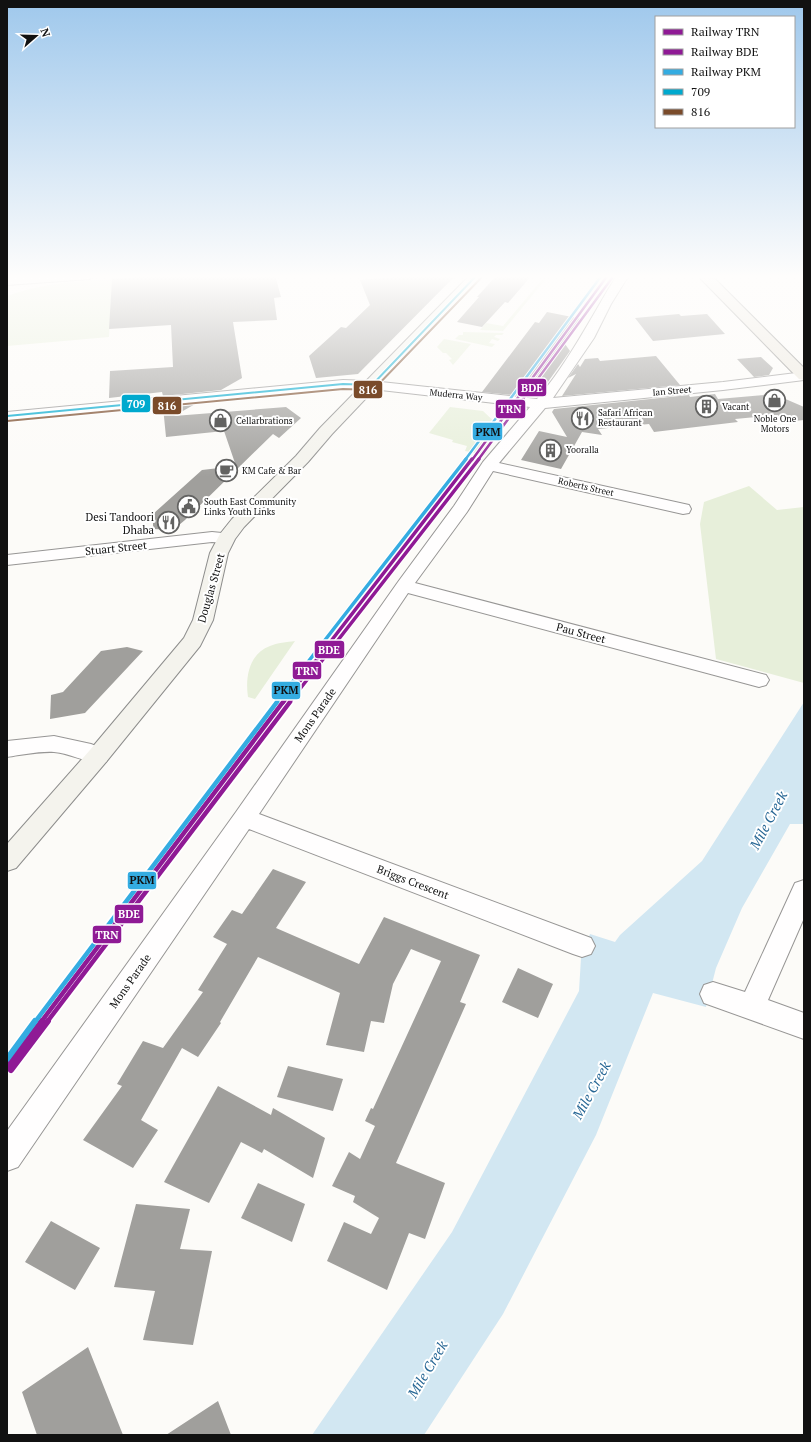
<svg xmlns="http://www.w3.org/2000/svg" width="811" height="1442" font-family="'PT Serif',serif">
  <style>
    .green { fill: #e7efda }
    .water { fill: #d2e7f2 }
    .building { fill: #a09f9c }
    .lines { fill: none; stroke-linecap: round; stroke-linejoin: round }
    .minor-casing { stroke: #979695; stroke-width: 2 }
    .secondary-casing { stroke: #8d8d8c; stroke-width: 2 }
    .primary-casing { stroke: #848482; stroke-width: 2 }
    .minor { fill: #fffefe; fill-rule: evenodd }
    .secondary { fill: #f4f3ed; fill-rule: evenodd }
    .primary { fill: #ebe7dd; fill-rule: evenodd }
    .bus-1-casing { stroke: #fff; stroke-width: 4 }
    .bus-2-casing { stroke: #fff; stroke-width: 4 }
    .bus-1 { stroke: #00a9ce; stroke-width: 2 }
    .bus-2 { stroke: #7a4b2a; stroke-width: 2 }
    .rail-1-far3-casing { stroke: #fff; stroke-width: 4.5 }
    .rail-1-far2-casing { stroke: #fff; stroke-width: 6 }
    .rail-1-far1-casing { stroke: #fff; stroke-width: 8 }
    .rail-1-casing { stroke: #fff; stroke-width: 9 }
    .rail-2-far3-casing { stroke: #fff; stroke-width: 4.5 }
    .rail-2-far2-casing { stroke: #fff; stroke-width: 6 }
    .rail-2-far1-casing { stroke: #fff; stroke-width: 8 }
    .rail-2-casing { stroke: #fff; stroke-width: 9 }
    .rail-3-far3-casing { stroke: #fff; stroke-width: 4.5 }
    .rail-3-far2-casing { stroke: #fff; stroke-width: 6 }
    .rail-3-far1-casing { stroke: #fff; stroke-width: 8 }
    .rail-3-casing { stroke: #fff; stroke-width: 9 }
    .rail-1-far3 { stroke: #8f1a95; stroke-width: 2.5 }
    .rail-1-far2 { stroke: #8f1a95; stroke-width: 3.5 }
    .rail-1-far1 { stroke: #8f1a95; stroke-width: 4.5 }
    .rail-1 { stroke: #8f1a95; stroke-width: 6 }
    .rail-2-far3 { stroke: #8f1a95; stroke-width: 2.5 }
    .rail-2-far2 { stroke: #8f1a95; stroke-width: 3.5 }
    .rail-2-far1 { stroke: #8f1a95; stroke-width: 4.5 }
    .rail-2 { stroke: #8f1a95; stroke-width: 6 }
    .rail-3-far3 { stroke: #34ace1; stroke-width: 2.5 }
    .rail-3-far2 { stroke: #34ace1; stroke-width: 3.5 }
    .rail-3-far1 { stroke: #34ace1; stroke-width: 4.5 }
    .rail-3 { stroke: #34ace1; stroke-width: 6 }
    .labels { text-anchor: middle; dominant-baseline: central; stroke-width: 4; stroke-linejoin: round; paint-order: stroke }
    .far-street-label { font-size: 9px; fill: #111; stroke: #fff }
    .far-poi-label { font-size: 9px; fill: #111; stroke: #fff; text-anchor: start }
    .poi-label { font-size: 11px; fill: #111; stroke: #fff; text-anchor: end }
    .street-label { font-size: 11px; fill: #111; stroke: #fff }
    .near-water-label { font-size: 14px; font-style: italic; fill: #276795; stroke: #fff }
    .line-badge { stroke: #fff; stroke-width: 1.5 }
    .badge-label { font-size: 11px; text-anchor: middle; font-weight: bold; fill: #fff }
    .pale-badge-label { font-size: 11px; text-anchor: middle; font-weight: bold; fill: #111 }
  </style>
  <rect width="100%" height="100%" fill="#fcfbf8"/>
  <!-- green -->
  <path class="green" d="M546 275H549L503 331 480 330 486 323 503 326Z
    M112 279 109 337 7 346V296C41 283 76 282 112 279Z
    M463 332 504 333 502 335H496L494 337 500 339 498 341 492 339 489 343 495 344 492 347 455 339 459 335H463Z
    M444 339 471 344 453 365 449 360 452 359 446 353H443L437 347Z
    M450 407 483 411 502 429 485 455 465 451 467 446 452 442 453 440 429 433Z
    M749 486 777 510 804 507V683L716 659 700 524 704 502Z
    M295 641 255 699 248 697C245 677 249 654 270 646 277 643 287 642 295 641Z"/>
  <!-- water -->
  <path class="water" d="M804 702V824H790L742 908 716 968 706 1007 653 993 596 1135 503 1314 424 1435H312L452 1232 579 991 581 958 590 934 615 942 620 935 702 861Z"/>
  <!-- building -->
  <path class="building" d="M159 275H275L281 297 274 298 277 320 233 322 242 378 221 390 163 396 162 392 109 398 110 371 173 367 171 325 109 329 112 279Z
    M415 275H456L358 374 316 378 309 356 341 327 346 328 370 305 360 280Z
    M497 275H532L508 303 505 302 482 327 457 322 479 297H477Z
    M547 312 582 319 565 344 570 351 540 393 532 397 482 392 535 322 539 323Z
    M679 314 681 316 707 314 725 334 653 341 635 318Z
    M656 356 680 385 562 396 576 374 568 378 578 364 580 367 585 359 598 358 600 361Z
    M761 357 773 368 769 375 754 377 737 359Z
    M715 394 718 399 774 394 804 407V420L784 422 778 415 735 419 738 422 654 432 649 424 598 429 602 435 582 432 561 469 521 460 539 431 567 437 552 412 554 409 689 395 690 397Z
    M197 403 174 416 286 407 301 418 279 438 273 434 185 520 173 530 153 529V514L202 470 236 466 224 431 166 437 163 407Z
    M127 647 143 651 85 713 50 719 51 695 63 692 101 651Z
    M273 869 306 882 276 928 359 964 384 917 480 955 460 1002 466 1004 396 1163 445 1183 425 1239 409 1233 387 1290 327 1261 344 1222 371 1234 379 1218 353 1202 355 1196 332 1186 349 1152 360 1159 375 1126 365 1121 371 1108 373 1109 441 961 411 949 393 984 384 1023 371 1021 364 1052 326 1045 340 993 258 957 220 1022 221 1023 198 1057 182 1048 141 1120 158 1130 133 1168 83 1140 122 1086 117 1084 143 1041 163 1048 203 992 198 990 227 944 213 937 232 910 242 914Z
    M518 968 553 984 538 1018 502 1002Z
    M288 1066 343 1079 333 1111 277 1097Z
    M218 1086 271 1115 273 1108 325 1138 313 1178 264 1149 262 1153 241 1142 209 1203 164 1182Z
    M258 1183 305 1204 292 1242 241 1218Z
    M136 1204 190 1209 180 1249 212 1251 193 1345 143 1340 155 1291 114 1287Z
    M51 1221 100 1248 75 1290 25 1262Z
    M88 1347 123 1435H37L22 1392Z
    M218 1401 231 1435H166Z"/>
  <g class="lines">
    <defs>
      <path id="minor" d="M34 275H96L90 279 7 285V277Z
        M617 275H629L611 304 594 338 553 398 723 382 804 372V380L723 390 545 408 499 463 689 505 691 509 689 513 683 514 493 471 467 512 415 583 766 675 769 680 766 685 759 687 408 593 259 814 591 938 595 946 591 954 582 957 573 954 249 829 18 1167 7 1171V1131L236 812 398 582 454 506 483 462 530 407 372 389 343 388 7 420V412L343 380 372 381 537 399C569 362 591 317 617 275Z
        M212 532 232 534 235 538 232 542 226 543 212 542 7 565V555Z
        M54 736 91 744 106 750 109 756 106 762C91 766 71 753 54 752 39 751 22 755 7 757V741Z
        M804 880V918L768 1000 804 1013V1039L704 1003 700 994 704 985 713 982 745 992 795 883Z"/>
      <path id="secondary" d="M470 275H483L332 434 308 462 244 527 235 539 228 553 213 620 200 646 106 762 16 868 7 871V844L90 750 184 638 193 620 210 553 220 534 232 519 296 456 320 428Z"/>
      <path id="primary" d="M697 275H711L804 368V380L799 379Z"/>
    </defs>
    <!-- minor casing -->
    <use href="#minor" class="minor-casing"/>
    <!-- secondary casing -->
    <use href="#secondary" class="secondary-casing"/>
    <!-- primary casing -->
    <use href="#primary" class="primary-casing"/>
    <!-- minor -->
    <use href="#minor" class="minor"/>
    <!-- secondary -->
    <use href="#secondary" class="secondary"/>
    <!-- primary -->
    <use href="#primary" class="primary"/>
    <defs>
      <path id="bus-1" d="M7 416 343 384 372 385 477 275"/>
      <path id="bus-2" d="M7 421 343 389 373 390 481 278"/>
    </defs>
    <!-- bus-1 casing -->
    <use href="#bus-1" class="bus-1-casing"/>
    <!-- bus-2 casing -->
    <use href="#bus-2" class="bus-2-casing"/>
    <!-- bus-1 -->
    <use href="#bus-1" class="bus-1"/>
    <!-- bus-2 -->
    <use href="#bus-2" class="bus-2"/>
    <defs>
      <path id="rail-1-far3" d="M472 460 608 275"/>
      <path id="rail-1-far2" d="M283 703 472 459"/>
      <path id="rail-1-far1" d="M41 1022 283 702"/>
      <path id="rail-1" d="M7 1067 42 1021"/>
      <path id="rail-2-far3" d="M478 460 612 278"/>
      <path id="rail-2-far2" d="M289 703 479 459"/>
      <path id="rail-2-far1" d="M47 1022 290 702"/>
      <path id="rail-2" d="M11 1070 48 1021"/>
      <path id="rail-3-far3" d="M465 460 602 275"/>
      <path id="rail-3-far2" d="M276 703 466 459"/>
      <path id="rail-3-far1" d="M35 1022 277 702"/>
      <path id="rail-3" d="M7 1059 35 1021"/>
    </defs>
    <!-- rail-1-far3 casing -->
    <use href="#rail-1-far3" class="rail-1-far3-casing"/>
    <!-- rail-1-far2 casing -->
    <use href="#rail-1-far2" class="rail-1-far2-casing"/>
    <!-- rail-1-far1 casing -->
    <use href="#rail-1-far1" class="rail-1-far1-casing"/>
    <!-- rail-1 casing -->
    <use href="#rail-1" class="rail-1-casing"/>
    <!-- rail-2-far3 casing -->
    <use href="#rail-2-far3" class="rail-2-far3-casing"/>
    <!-- rail-2-far2 casing -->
    <use href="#rail-2-far2" class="rail-2-far2-casing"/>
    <!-- rail-2-far1 casing -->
    <use href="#rail-2-far1" class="rail-2-far1-casing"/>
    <!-- rail-2 casing -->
    <use href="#rail-2" class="rail-2-casing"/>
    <!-- rail-3-far3 casing -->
    <use href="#rail-3-far3" class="rail-3-far3-casing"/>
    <!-- rail-3-far2 casing -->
    <use href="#rail-3-far2" class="rail-3-far2-casing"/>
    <!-- rail-3-far1 casing -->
    <use href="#rail-3-far1" class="rail-3-far1-casing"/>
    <!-- rail-3 casing -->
    <use href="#rail-3" class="rail-3-casing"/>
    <!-- rail-1-far3 -->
    <use href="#rail-1-far3" class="rail-1-far3"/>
    <!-- rail-1-far2 -->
    <use href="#rail-1-far2" class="rail-1-far2"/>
    <!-- rail-1-far1 -->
    <use href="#rail-1-far1" class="rail-1-far1"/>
    <!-- rail-1 -->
    <use href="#rail-1" class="rail-1"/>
    <!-- rail-2-far3 -->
    <use href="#rail-2-far3" class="rail-2-far3"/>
    <!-- rail-2-far2 -->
    <use href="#rail-2-far2" class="rail-2-far2"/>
    <!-- rail-2-far1 -->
    <use href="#rail-2-far1" class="rail-2-far1"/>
    <!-- rail-2 -->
    <use href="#rail-2" class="rail-2"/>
    <!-- rail-3-far3 -->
    <use href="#rail-3-far3" class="rail-3-far3"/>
    <!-- rail-3-far2 -->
    <use href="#rail-3-far2" class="rail-3-far2"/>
    <!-- rail-3-far1 -->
    <use href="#rail-3-far1" class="rail-3-far1"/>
    <!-- rail-3 -->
    <use href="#rail-3" class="rail-3"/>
  </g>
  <!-- sky -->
  <linearGradient id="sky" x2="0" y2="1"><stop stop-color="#9fc8ec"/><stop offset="0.58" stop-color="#fefdfc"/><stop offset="1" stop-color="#fefdfc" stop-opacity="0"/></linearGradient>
  <rect width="811" height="477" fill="url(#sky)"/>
  <!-- icons -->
  <defs>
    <symbol id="shop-ring" viewBox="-11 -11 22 22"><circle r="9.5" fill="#fff" stroke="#636362" stroke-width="1.5"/><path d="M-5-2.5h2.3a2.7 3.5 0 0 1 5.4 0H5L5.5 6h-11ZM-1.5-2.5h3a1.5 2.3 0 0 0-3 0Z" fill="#636362"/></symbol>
    <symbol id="building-ring" viewBox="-11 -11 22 22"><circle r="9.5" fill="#fff" stroke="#636362" stroke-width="1.5"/><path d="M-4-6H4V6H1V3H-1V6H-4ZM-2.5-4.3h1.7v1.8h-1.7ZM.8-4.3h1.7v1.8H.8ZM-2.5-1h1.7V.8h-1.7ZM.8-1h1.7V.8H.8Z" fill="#636362"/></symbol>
    <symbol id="restaurant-ring" viewBox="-11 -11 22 22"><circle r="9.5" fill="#fff" stroke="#636362" stroke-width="1.5"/><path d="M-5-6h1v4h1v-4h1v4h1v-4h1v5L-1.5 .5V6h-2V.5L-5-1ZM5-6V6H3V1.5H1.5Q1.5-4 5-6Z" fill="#636362"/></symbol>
    <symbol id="cafe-ring" viewBox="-11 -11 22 22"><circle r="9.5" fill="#fff" stroke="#636362" stroke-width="1.5"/><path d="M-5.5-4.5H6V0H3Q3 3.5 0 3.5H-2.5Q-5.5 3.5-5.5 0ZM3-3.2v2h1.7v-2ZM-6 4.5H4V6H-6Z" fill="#636362"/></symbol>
    <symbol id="civic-ring" viewBox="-11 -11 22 22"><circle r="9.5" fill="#fff" stroke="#636362" stroke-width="1.5"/><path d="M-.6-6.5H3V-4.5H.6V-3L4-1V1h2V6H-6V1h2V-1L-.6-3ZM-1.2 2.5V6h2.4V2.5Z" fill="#636362"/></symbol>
  </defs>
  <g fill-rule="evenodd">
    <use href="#shop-ring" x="762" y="388" width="25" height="25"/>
    <use href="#building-ring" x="694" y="394" width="25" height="25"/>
    <use href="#restaurant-ring" x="570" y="406" width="25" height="25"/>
    <use href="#shop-ring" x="208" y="408" width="25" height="25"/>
    <use href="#building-ring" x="538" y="438" width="25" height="25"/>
    <use href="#cafe-ring" x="214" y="458" width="25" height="25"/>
    <use href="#civic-ring" x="176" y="494" width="25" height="25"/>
    <use href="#restaurant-ring" x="156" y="510" width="25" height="25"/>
  </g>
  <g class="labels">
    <!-- far-street labels -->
    <g class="far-street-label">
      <text transform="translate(672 391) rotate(-5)">Ian Street</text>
      <text transform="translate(456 395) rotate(6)">Muderra Way</text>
      <text transform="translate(586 487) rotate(13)">Roberts Street</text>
    </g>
    <!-- far-poi labels -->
    <g class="far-poi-label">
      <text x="722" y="407">Vacant</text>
      <text x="598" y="413">Safari African<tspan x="598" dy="10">Restaurant</tspan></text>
      <text x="775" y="419" text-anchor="middle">Noble One<tspan x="775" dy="10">Motors</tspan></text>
      <text x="236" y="421">Cellarbrations</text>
      <text x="566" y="450">Yooralla</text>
      <text x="242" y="471">KM Cafe &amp; Bar</text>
      <text x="204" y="502">South East Community<tspan x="204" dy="10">Links Youth Links</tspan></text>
    </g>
    <!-- poi labels -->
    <g class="poi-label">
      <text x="154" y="517">Desi Tandoori<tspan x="154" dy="13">Dhaba</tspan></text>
    </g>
    <!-- street labels -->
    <g class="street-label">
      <text transform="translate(116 548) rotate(-6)">Stuart Street</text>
      <text transform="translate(211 588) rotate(-74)">Douglas Street</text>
      <text transform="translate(581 633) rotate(15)">Pau Street</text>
      <text transform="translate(315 715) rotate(-55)">Mons Parade</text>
      <text transform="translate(413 882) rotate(21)">Briggs Crescent</text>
      <text transform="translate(130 981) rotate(-55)">Mons Parade</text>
    </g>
    <!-- near-water labels -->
    <g class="near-water-label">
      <text transform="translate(768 820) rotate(-62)">Mile Creek</text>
      <text transform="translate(591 1090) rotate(-61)">Mile Creek</text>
      <text transform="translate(427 1369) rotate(-59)">Mile Creek</text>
    </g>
  </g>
  <g class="line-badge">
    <rect x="517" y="378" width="30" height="19" rx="4" fill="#8f1a95"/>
    <rect x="353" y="380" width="30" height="19" rx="4" fill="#7a4b2a"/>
    <rect x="121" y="394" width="30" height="19" rx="4" fill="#00a9ce"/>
    <rect x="152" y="396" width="30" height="19" rx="4" fill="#7a4b2a"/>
    <rect x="495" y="399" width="31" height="20" rx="4" fill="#8f1a95"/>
    <rect x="472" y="422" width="31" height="19" rx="4" fill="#34ace1"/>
    <rect x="314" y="640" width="31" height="19" rx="4" fill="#8f1a95"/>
    <rect x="292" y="661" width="30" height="19" rx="4" fill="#8f1a95"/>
    <rect x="271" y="681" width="30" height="19" rx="4" fill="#34ace1"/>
    <rect x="127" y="871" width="30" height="19" rx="4" fill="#34ace1"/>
    <rect x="114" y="904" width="30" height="20" rx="4" fill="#8f1a95"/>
    <rect x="92" y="925" width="30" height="19" rx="4" fill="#8f1a95"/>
  </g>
  <g class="badge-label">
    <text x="532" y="392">BDE</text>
    <text x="368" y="394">816</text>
    <text x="136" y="408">709</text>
    <text x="167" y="410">816</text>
    <text x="510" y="413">TRN</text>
    <text x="329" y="654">BDE</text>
    <text x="307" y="675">TRN</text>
    <text x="129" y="918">BDE</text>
    <text x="107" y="939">TRN</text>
  </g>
  <g class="pale-badge-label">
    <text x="488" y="436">PKM</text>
    <text x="286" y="694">PKM</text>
    <text x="142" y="884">PKM</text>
  </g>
  <!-- border -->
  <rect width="811" height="1442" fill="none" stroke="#111111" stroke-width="16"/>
  <!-- legend -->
  <rect x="655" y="16" width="140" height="112" fill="#ffffff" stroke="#a0a0a0"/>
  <rect x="663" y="29" width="20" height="6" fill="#8f1a95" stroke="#a0a0a0"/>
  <text x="691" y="36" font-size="12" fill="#111111">Railway TRN</text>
  <rect x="663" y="49" width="20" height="6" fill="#8f1a95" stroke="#a0a0a0"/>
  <text x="691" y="56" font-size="12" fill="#111111">Railway BDE</text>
  <rect x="663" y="69" width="20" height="6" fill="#34ace1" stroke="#a0a0a0"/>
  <text x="691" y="76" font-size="12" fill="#111111">Railway PKM</text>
  <rect x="663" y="89" width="20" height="6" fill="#00a9ce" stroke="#a0a0a0"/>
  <text x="691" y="96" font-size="12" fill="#111111">709</text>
  <rect x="663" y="109" width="20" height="6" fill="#7a4b2a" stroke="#a0a0a0"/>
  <text x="691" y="116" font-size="12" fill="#111111">816</text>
  <!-- north arrow -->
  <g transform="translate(36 36) rotate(70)" stroke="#ffffff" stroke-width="3" paint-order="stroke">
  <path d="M0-3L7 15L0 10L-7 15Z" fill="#111111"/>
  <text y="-6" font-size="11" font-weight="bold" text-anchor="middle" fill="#111111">N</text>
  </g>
</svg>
